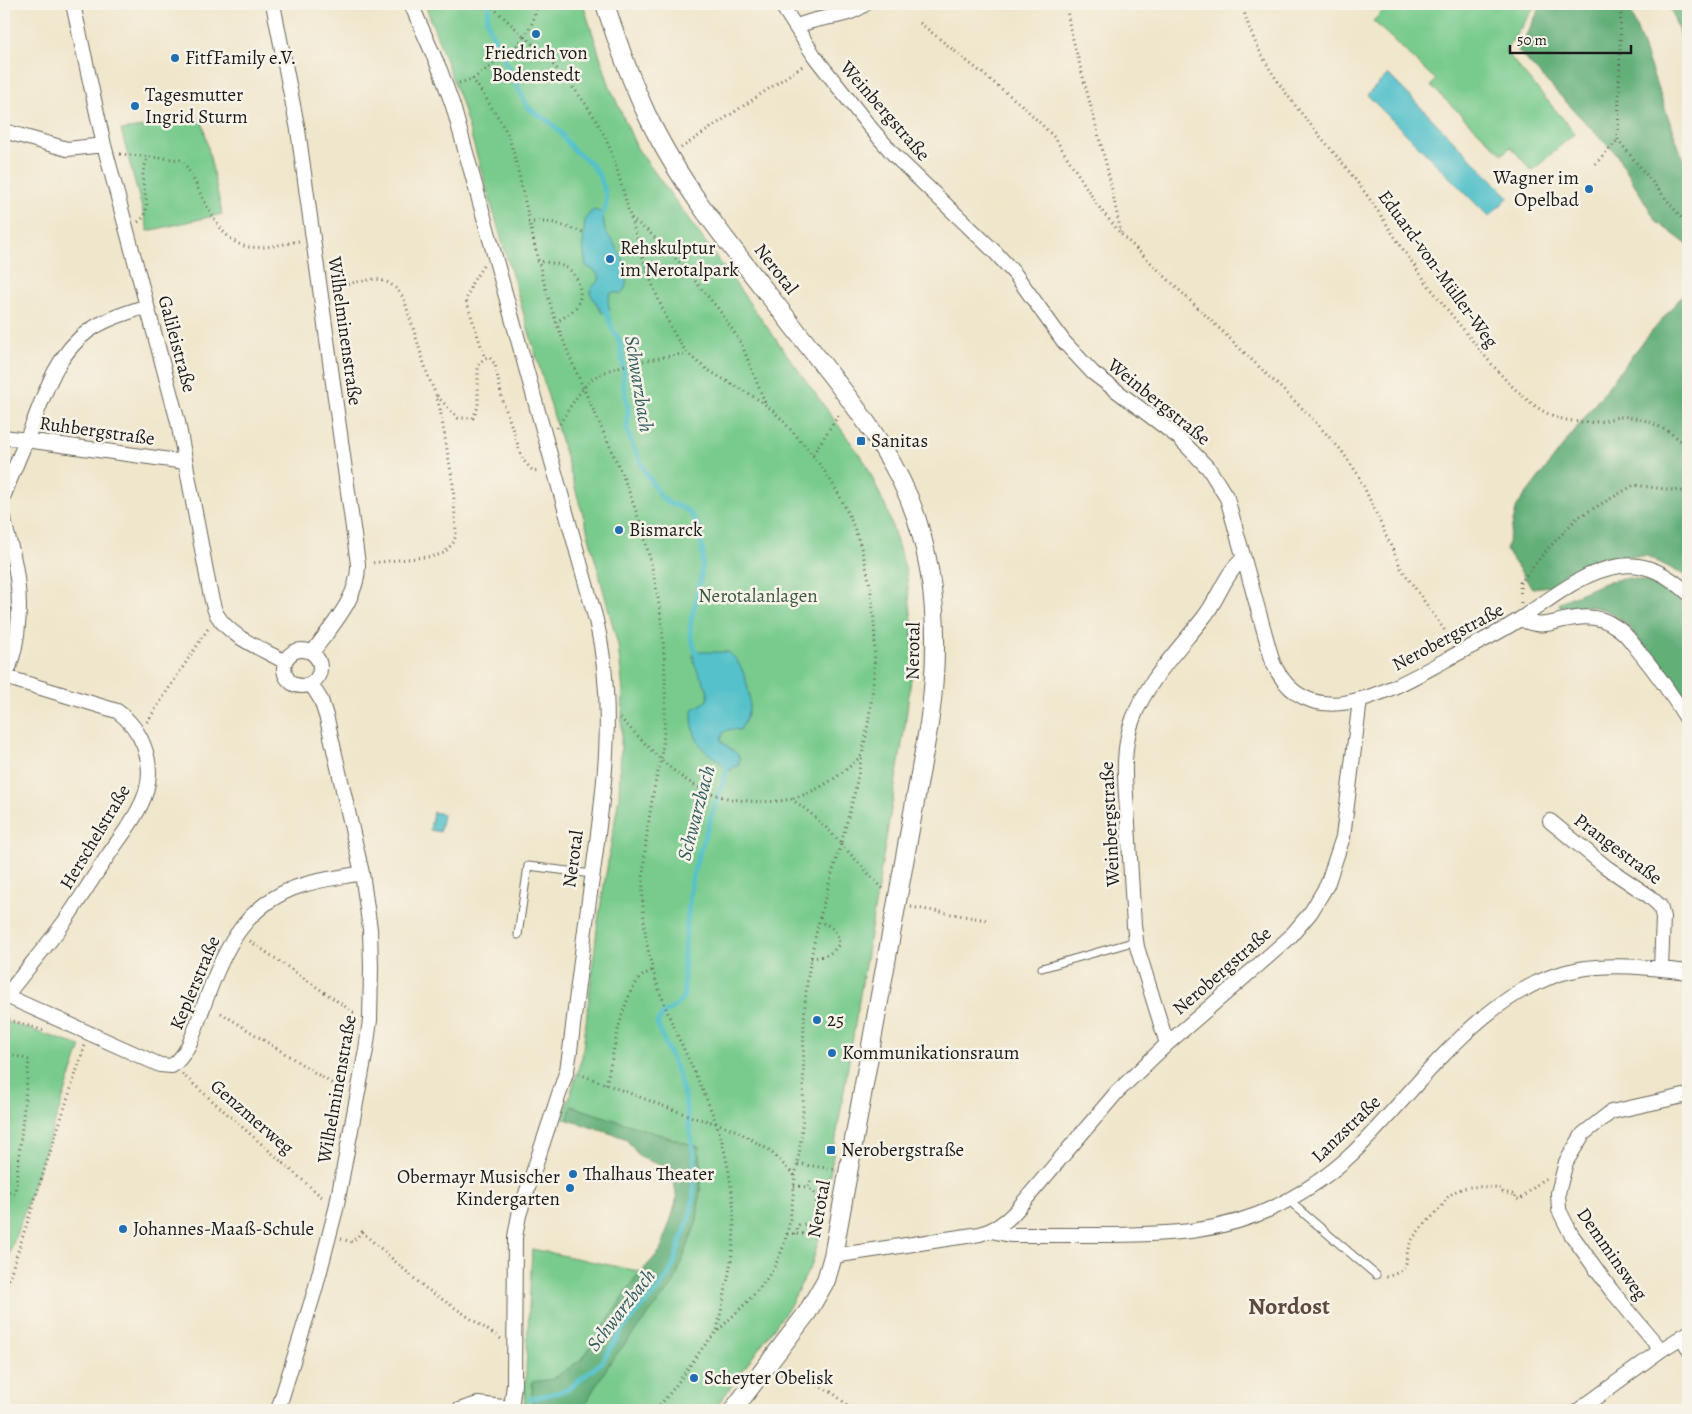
<svg xmlns="http://www.w3.org/2000/svg" width="1692" height="1414" font-family="Alegreya,serif">
  <style>
    .green { fill: #78cb8d; stroke: #4a7454 }
    .forest { fill: #62af78; stroke: #3f664a }
    .water { fill: #54c1ca; stroke: #386e73 }
    .lines { fill: none; stroke-linecap: round; stroke-linejoin: round }
    .stream { stroke: #54c1ca; stroke-width: 5 }
    .service-casing { stroke: #666359; stroke-width: 9 }
    .minor-casing { stroke: #666359; stroke-width: 16 }
    .tertiary-casing { stroke: #666359; stroke-width: 20 }
    .path { stroke: #666359; stroke-width: 3; stroke-dasharray: 1 4; stroke-linecap: butt }
    .service { stroke: #fff; stroke-width: 7 }
    .minor { stroke: #fff; stroke-width: 14 }
    .tertiary { stroke: #fff; stroke-width: 18 }
    .poi-dot { fill: #1f6fb2; stroke: #f7f3e8; stroke-width: 2 }
    .labels { text-anchor: middle; dominant-baseline: central; stroke-width: 5; stroke-linejoin: round; paint-order: stroke }
    .poi-label { font-size: 19px; fill: #1c1c1c; stroke: #f7f3e8; text-anchor: start }
    .street-label { font-size: 19px; fill: #1c1c1c; stroke: #f7f3e8 }
    .park-label { font-size: 19px; fill: #3c5944; stroke: #f7f3e8 }
    .water-label { font-size: 20px; font-style: italic; fill: #325e62; stroke: #f7f3e8 }
    .district-label { font-size: 24px; font-weight: bold; fill: #5f4a3f; stroke: #f7f3e8 }
  </style>
  <rect width="100%" height="100%" fill="#f7f3e8"/>
  <filter id="ink" filterUnits="userSpaceOnUse"><feTurbulence type="fractalNoise" baseFrequency=".02" numOctaves="2"/><feDisplacementMap in="SourceGraphic" scale="10" xChannelSelector="R" yChannelSelector="G"/><feConvolveMatrix kernelMatrix="1 2 1 2 8 2 1 2 1" color-interpolation-filters="sRGB"/></filter>
  <filter id="wash" filterUnits="userSpaceOnUse"><feTurbulence type="fractalNoise" baseFrequency=".0096" numOctaves="4" result="noise"/><feDisplacementMap in="SourceGraphic" scale="20" xChannelSelector="R" yChannelSelector="G"/><feGaussianBlur stdDeviation="1.12" result="paint"/><feColorMatrix in="noise" values="0 0 0 0 0 0 0 0 0 0 0 0 0 0 0 0 0 1.4 0 .05"/><feComposite in="paint" operator="in"/></filter>
  <g filter="url(#wash)">
    <rect width="100%" height="100%" fill="#f0e6cb"/>
    <!-- green -->
    <path class="green" d="M425 4H583L610 87 637 148 865 462 887 510 906 571 912 621 913 663 905 726 820 1234 812 1264 789 1307 714 1410H524L532 1249 643 1272 664 1250 681 1180 674 1152 563 1118 582 1057 598 921 619 797 623 692 618 645 584 518 461 102Z
      M1390 4H1537L1505 51 1575 133 1532 171 1511 147 1502 154 1431 86 1436 80 1373 21Z
      M202 119 222 214 148 231 121 130Z
      M4 1021 81 1046 4 1270Z"/>
    <!-- forest -->
    <path class="forest" d="M1542 4H1628L1688 173V245L1657 222 1615 152 1600 138 1518 51Z
      M1669 4H1688V58Z
      M1688 289V580L1682 574 1647 556H1624L1598 562 1551 586 1532 588 1506 550 1517 506 1633 354Z
      M1629 578 1647 581 1670 591 1688 607V705L1629 627C1621 619 1609 610 1598 608 1593 607 1587 606 1582 606 1573 607 1566 612 1559 606L1560 602 1609 581Z
      M571 1106 699 1147 702 1172 697 1221 674 1283 611 1361 589 1397 584 1410H540L532 1402V1382L553 1379 583 1358 635 1279 660 1251 677 1201 672 1170 640 1157 625 1138 568 1120Z"/>
    <!-- water -->
    <path class="water" d="M1388 74 1509 197 1489 217 1367 95Z
      M595 210C607 213 602 224 606 233 608 236 611 238 613 242 620 252 625 261 626 274 627 283 627 286 621 294L614 292 610 294 608 302 610 310 602 313 590 293 592 287 598 282 600 277 595 271 586 266 583 246 585 219 591 212Z
      M698 652H728C742 660 752 692 749 708 748 716 744 723 740 730 730 729 724 728 721 739 725 748 735 749 740 758L738 766 732 767 731 771C724 768 723 766 719 761 716 758 712 757 709 754 694 742 692 728 692 710 696 707 702 705 706 701 715 690 693 673 693 655Z
      M433 812 443 814 440 832 430 830Z"/>
    <g class="lines">
      <!-- stream -->
      <path class="stream" d="M489 4 487 20 490 29 527 106C534 114 544 117 552 124 561 131 565 141 572 148 577 154 584 157 590 163 601 175 615 205 599 218
        M604 305 612 328 620 342 624 373 623 382 628 408 627 428 630 439 646 473 661 497 669 503 685 509 690 513 700 529 703 555 701 578 691 621 690 633 696 653 701 658
        M530 1399 567 1390 602 1362 624 1327 656 1292 667 1277 673 1266 680 1243 686 1228 691 1212 694 1191 695 1163 685 1099 678 1074 657 1024 662 1015 676 1006 684 996V952L691 884 697 860 727 769 726 764"/>
    </g>
  </g>
  <g filter="url(#ink)">
    <g class="lines">
      <defs>
        <path id="service" d="M518 935 528 866 592 874
          M1042 968 1136 941
          M1288 1200 1376 1275
          M1679 1339 1688 1355"/>
        <path id="minor" d="M73 4 104 145 178 422 210 592C212 599 213 608 217 615 231 638 263 649 285 662
          M273 4 298 130 358 564C359 598 331 626 312 653
          M411 4 440 70 453 106 596 620C618 713 602 807 589 900 582 950 576 1001 570 1051L567 1070 519 1215 515 1237 514 1384 511 1410
          M781 4 815 57 869 126 895 156 995 252 1015 274 1064 342 1093 373 1178 437 1209 469 1227 498 1273 663C1309 740 1392 689 1444 661 1469 647 1496 635 1520 619 1551 599 1582 571 1620 566 1647 562 1669 576 1688 593
          M796 27C818 15 845 20 865 4
          M4 131 67 149 104 145
          M4 437 185 462
          M4 495C12 474 21 453 30 431 44 396 55 356 87 332 105 319 126 313 147 306
          M4 517C5 530 10 542 13 555 22 595 22 642 4 680
          M1521 619C1543 631 1554 620 1576 618 1591 616 1604 618 1616 627 1625 632 1631 641 1637 649 1656 672 1673 696 1688 721
          M284 668a18 18 0 1 1 36 0a18 18 0 1 1-36 0Z
          M5 677 117 711C142 729 155 762 146 792 139 814 122 835 109 854 94 876 80 899 65 921 46 947 25 971 6 996
          M1550 821 1606 867 1649 896 1660 906 1663 917 1661 969
          M4 995 160 1065 172 1066C189 1053 194 1032 201 1013 221 958 240 904 303 885 322 879 343 877 362 873
          M1167 1044 1137 947 1134 926C1132 892 1130 858 1128 824 1126 790 1120 752 1133 719 1147 681 1179 649 1204 617 1219 598 1225 573 1244 558
          M991 1231 1010 1235C1044 1235 1077 1235 1111 1235 1171 1234 1221 1233 1277 1206 1304 1192 1331 1174 1353 1153 1419 1089 1484 985 1580 969 1616 963 1652 968 1688 972
          M833 1256 980 1234C995 1230 1005 1223 1015 1212L1117 1092 1167 1044 1271 954 1290 937 1311 912 1327 885 1343 837 1360 700
          M1661 1350 1611 1290 1571 1234 1559 1210 1558 1193 1566 1162 1583 1134 1611 1112 1688 1095
          M278 1410 315 1290 336 1209 366 1050 370 1020 371 968 370 929 362 873 327 719 321 700 311 684
          M459 1410 478 1404 511 1408
          M1579 1410 1661 1350 1688 1333"/>
        <path id="tertiary" d="M605 4C617 41 630 79 647 115 684 193 743 261 795 329 836 382 883 436 909 498 938 570 940 648 929 724L833 1256 826 1280 807 1313 733 1410"/>
      </defs>
      <!-- service casing -->
      <use href="#service" class="service-casing"/>
      <!-- minor casing -->
      <use href="#minor" class="minor-casing"/>
      <!-- tertiary casing -->
      <use href="#tertiary" class="tertiary-casing"/>
      <!-- path -->
      <path class="path" d="M489 4 525 37 511 51 473 79 498 117 509 137C527 199 535 263 557 324 577 379 604 430 626 484 644 530 657 579 662 628 666 671 667 717 661 759 659 769 656 779 654 789 645 840 638 893 647 944 658 1008 694 1063 716 1123 729 1158 738 1215 732 1252 729 1279 722 1305 717 1331
        M538 4 532 23 525 37C556 66 588 100 606 139 617 165 623 192 631 219 643 259 656 300 676 337 696 372 735 382 766 405 778 414 788 427 798 438 880 527 887 641 862 755
        M1066 4 1070 28 1108 171 1121 233
        M1242 4C1260 78 1316 126 1360 186 1378 209 1392 234 1409 258 1428 286 1450 313 1471 339 1493 366 1514 393 1543 411 1558 420 1577 423 1594 422 1603 422 1611 418 1620 417 1645 415 1669 431 1688 446
        M1621 4 1618 140 1688 226
        M287 6 297 4
        M920 23 1024 107 1055 138 1098 206 1121 234 1307 413 1341 450 1359 476 1401 568 1452 641
        M459 83 473 79
        M681 148 804 65
        M120 154 182 160C201 185 214 242 249 247 265 249 283 244 299 241
        M1595 164 1618 140
        M631 218 648 231 680 263 720 311 741 343 766 405
        M138 222C153 212 144 196 143 181 142 172 145 165 148 157
        M528 222H551L583 232
        M537 261C546 262 556 263 565 267 577 272 584 292 578 304 574 312 563 318 556 322
        M483 266 472 283 466 300 485 358
        M333 286 374 279C388 280 397 287 404 299L428 376 436 395 440 409 453 484 456 533 454 542 444 553 435 556 371 563
        M437 396 458 418H473L478 407V365L485 358 489 357 495 364 502 398 523 460 533 471 540 470
        M557 428C567 412 577 394 590 381 608 364 662 358 687 353
        M813 454 840 413
        M1521 603 1520 583 1544 553 1577 518 1634 485 1688 492
        M620 718C661 758 687 797 749 801 763 802 777 802 791 799 812 813 825 825 841 844L855 791 862 755C842 775 819 791 791 799
        M147 722 209 627
        M841 844 883 889
        M911 907 987 920
        M250 941 353 1012H357
        M811 958C823 957 832 955 839 944 838 931 831 925 819 922
        M221 1013 336 1086H346
        M4 1018 45 1031
        M4 1052 29 1060 15 1193 4 1191
        M182 1074 324 1199
        M579 1074 695 1118 716 1123 737 1131 769 1150 795 1176C792 1208 789 1245 771 1272 756 1297 729 1318 709 1340 690 1363 676 1389 655 1410
        M606 1084C614 1054 620 1001 640 978 644 974 649 972 653 970
        M798 1164 834 1169
        M795 1176C808 1120 801 1061 805 1004 809 950 825 896 841 844
        M794 1186 808 1187
        M787 1234H821
        M794 1234 799 1225 813 1223 817 1196 808 1187 811 1180
        M341 1239 352 1242 362 1232 424 1287 501 1339
        M1386 1277C1417 1268 1400 1259 1412 1240 1417 1231 1431 1218 1438 1211 1442 1207 1444 1202 1447 1198 1462 1182 1484 1187 1502 1189L1503 1192 1516 1195 1515 1198 1520 1200 1542 1180 1548 1178
        M4 1294 85 1045
        M781 1374 794 1383 808 1381 833 1393 853 1410"/>
      <!-- service -->
      <use href="#service" class="service"/>
      <!-- minor -->
      <use href="#minor" class="minor"/>
      <!-- tertiary -->
      <use href="#tertiary" class="tertiary"/>
    </g>
  </g>
  <!-- markers -->
  <g class="poi-dot">
    <circle cx="536" cy="34" r="5"/>
    <circle cx="175" cy="58" r="5"/>
    <circle cx="135" cy="106" r="5"/>
    <circle cx="1589" cy="189" r="5"/>
    <circle cx="610" cy="259" r="5"/>
    <rect x="856" y="436" width="10" height="10" rx="2.5"/>
    <circle cx="619" cy="530" r="5"/>
    <circle cx="817" cy="1020" r="5"/>
    <circle cx="832" cy="1053" r="5"/>
    <rect x="826" y="1145" width="10" height="10" rx="2.5"/>
    <circle cx="573" cy="1174" r="5"/>
    <circle cx="570" cy="1188" r="5"/>
    <circle cx="123" cy="1229" r="5"/>
    <circle cx="694" cy="1378" r="5"/>
  </g>
  <g class="labels">
    <!-- poi labels -->
    <g class="poi-label">
      <text x="536" y="53" text-anchor="middle">Friedrich von<tspan x="536" dy="22">Bodenstedt</tspan></text>
      <text x="185" y="58">FitfFamily e.V.</text>
      <text x="145" y="95">Tagesmutter<tspan x="145" dy="22">Ingrid Sturm</tspan></text>
      <text x="1579" y="178" text-anchor="end">Wagner im<tspan x="1579" dy="22">Opelbad</tspan></text>
      <text x="620" y="248">Rehskulptur<tspan x="620" dy="22">im Nerotalpark</tspan></text>
      <text x="871" y="441">Sanitas</text>
      <text x="629" y="530">Bismarck</text>
      <text x="827" y="1020">25</text>
      <text x="842" y="1053">Kommunikationsraum</text>
      <text x="841" y="1150">Nerobergstraße</text>
      <text x="583" y="1174">Thalhaus Theater</text>
      <text x="560" y="1177" text-anchor="end">Obermayr Musischer<tspan x="560" dy="22">Kindergarten</tspan></text>
      <text x="133" y="1229">Johannes-Maaß-Schule</text>
      <text x="704" y="1378">Scheyter Obelisk</text>
    </g>
    <!-- street labels -->
    <g class="street-label">
      <text transform="translate(885 111) rotate(49)">Weinbergstraße</text>
      <text transform="translate(776 269) rotate(52)">Nerotal</text>
      <text transform="translate(1438 269) rotate(54)">Eduard-von-Müller-Weg</text>
      <text transform="translate(345 331) rotate(82)">Wilhelminenstraße</text>
      <text transform="translate(177 344) rotate(75)">Galileistraße</text>
      <text transform="translate(1159 402) rotate(39)">Weinbergstraße</text>
      <text transform="translate(97 431) rotate(8)">Ruhbergstraße</text>
      <text transform="translate(1448 637) rotate(-28)">Nerobergstraße</text>
      <text transform="translate(913 651) rotate(-89)">Nerotal</text>
      <text transform="translate(1110 824) rotate(-93)">Weinbergstraße</text>
      <text transform="translate(95 837) rotate(-59)">Herschelstraße</text>
      <text transform="translate(1618 849) rotate(37)">Prangestraße</text>
      <text transform="translate(573 859) rotate(-82)">Nerotal</text>
      <text transform="translate(1222 971) rotate(-41)">Nerobergstraße</text>
      <text transform="translate(195 983) rotate(-67)">Keplerstraße</text>
      <text transform="translate(337 1089) rotate(-80)">Wilhelminenstraße</text>
      <text transform="translate(252 1117) rotate(41)">Genzmerweg</text>
      <text transform="translate(1346 1129) rotate(-44)">Lanzstraße</text>
      <text transform="translate(819 1209) rotate(-80)">Nerotal</text>
      <text transform="translate(1612 1254) rotate(55)">Demminsweg</text>
    </g>
    <!-- park labels -->
    <g class="park-label">
      <text x="758" y="596">Nerotalanlagen</text>
    </g>
    <!-- water labels -->
    <g class="water-label">
      <text transform="translate(639 384) rotate(81)">Schwarzbach</text>
      <text transform="translate(696 813) rotate(-75)">Schwarzbach</text>
      <text transform="translate(621 1310) rotate(-52)">Schwarzbach</text>
    </g>
    <!-- district labels -->
    <g class="district-label">
      <text x="1289" y="1306">Nordost</text>
    </g>
  </g>
  <!-- margin -->
  <rect width="1692" height="1414" fill="none" stroke="#f7f3e8" stroke-width="20"/>
  <!-- scale -->
  <path d="M1510 45v8h121v-8" fill="none" stroke="#1c1c1c" stroke-width="2.5"/>
  <text x="1517" y="45" font-size="15" fill="#1c1c1c" stroke="#f7f3e8" stroke-width="4" paint-order="stroke">50 m</text>
</svg>
